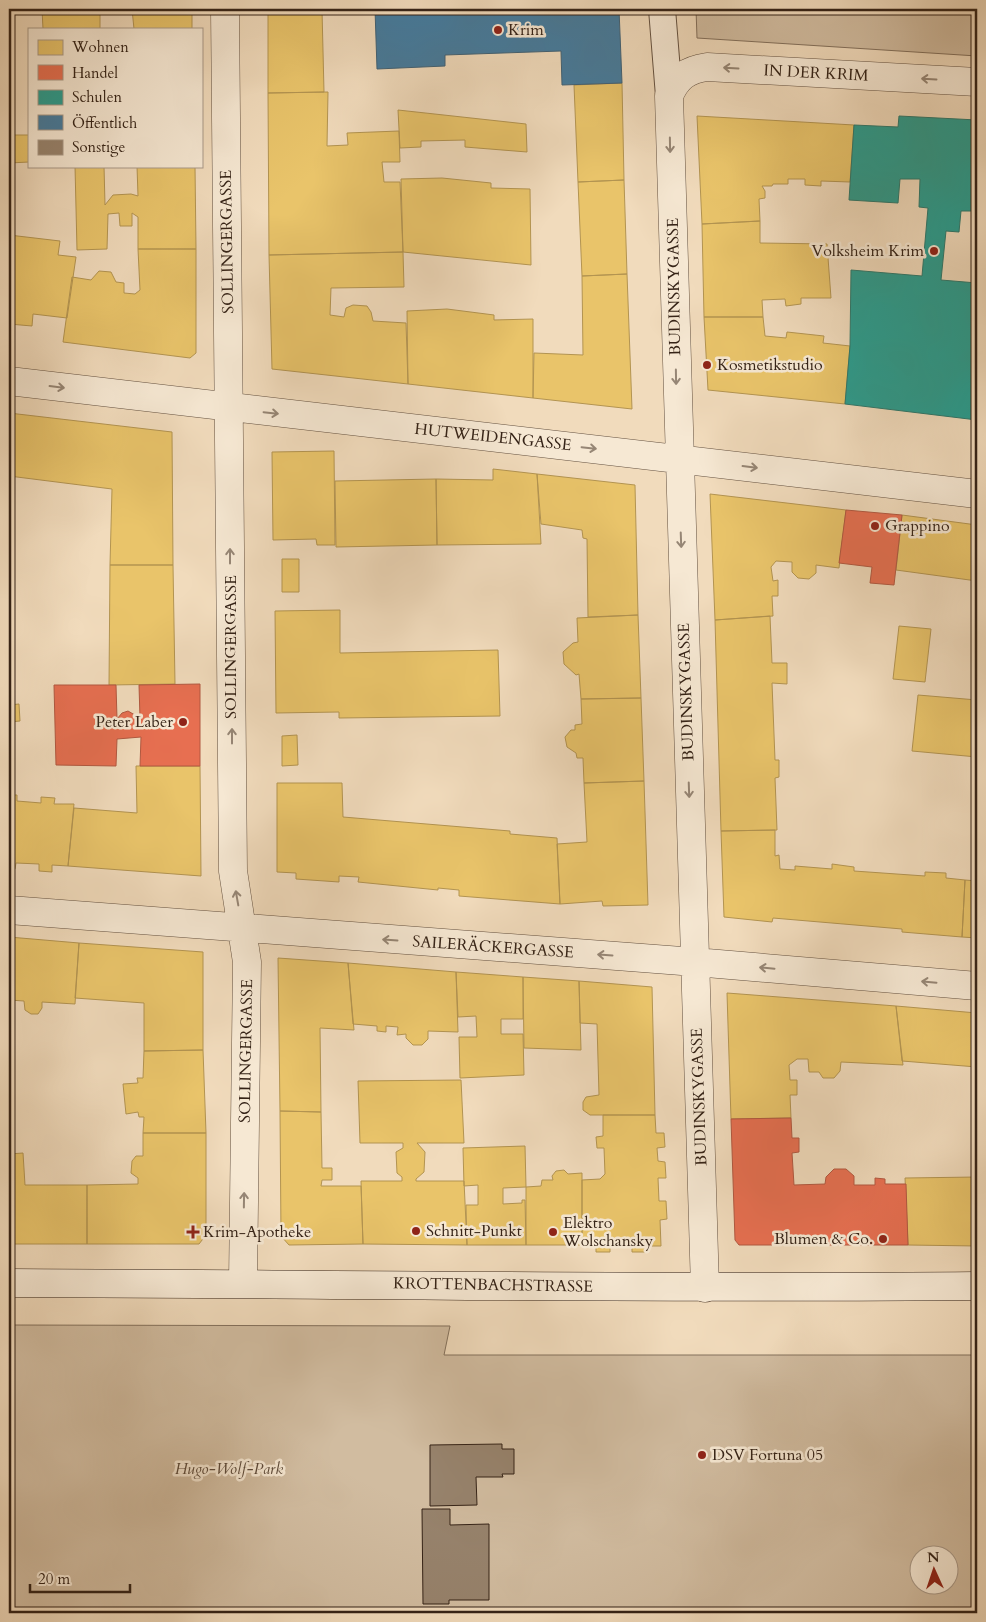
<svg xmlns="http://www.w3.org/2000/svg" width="986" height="1622" font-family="Cardo,serif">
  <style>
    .green { fill: #d1bca0; stroke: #83705c; fill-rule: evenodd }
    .homes { fill: #e9c46a; stroke: #b39451 }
    .shops { fill: #e76f51; stroke: #b25840 }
    .schools { fill: #2a9d8f; stroke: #2d786b }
    .public { fill: #457b9d; stroke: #406175 }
    .building { fill: #97836d; stroke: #352317 }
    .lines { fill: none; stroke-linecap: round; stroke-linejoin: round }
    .pedestrian-casing { stroke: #645140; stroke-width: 28 }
    .minor-casing { stroke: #645140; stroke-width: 29 }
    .secondary-casing { stroke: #352317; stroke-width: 29 }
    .pedestrian { stroke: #f6e8d3; stroke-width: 26 }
    .minor { stroke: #f6e8d3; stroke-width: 28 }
    .secondary { stroke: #f6e8d3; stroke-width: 28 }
    .oneway { stroke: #968675 }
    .poi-dot { fill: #8f2418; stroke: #f6e8d3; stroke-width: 2 }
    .labels { text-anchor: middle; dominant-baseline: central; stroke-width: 5; stroke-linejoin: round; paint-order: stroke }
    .poi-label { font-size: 16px; fill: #352317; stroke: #f6e8d3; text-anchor: start }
    .street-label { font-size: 16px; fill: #352317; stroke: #f6e8d3 }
    .park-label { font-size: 16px; font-style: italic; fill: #5c4939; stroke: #f6e8d3 }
  </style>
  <rect width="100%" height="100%" fill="#f1dbbc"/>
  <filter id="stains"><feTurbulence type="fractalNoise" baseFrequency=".004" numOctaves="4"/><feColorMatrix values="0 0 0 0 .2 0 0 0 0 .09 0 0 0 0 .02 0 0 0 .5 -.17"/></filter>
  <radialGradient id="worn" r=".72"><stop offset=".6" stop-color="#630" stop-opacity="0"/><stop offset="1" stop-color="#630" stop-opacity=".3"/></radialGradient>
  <!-- green -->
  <path class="green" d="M696 9H977V56L697 38Z
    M9 1325 450 1326 444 1355H977V1613H9ZM918 1554H948V1584H918Z"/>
  <!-- homes -->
  <path class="homes" d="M42 9H100V29H43Z
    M132 9H192V29H134Z
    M268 9H339L268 11Z
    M322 10 324 92 268 93V11Z
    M622 83 624 180 578 182 574 85Z
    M328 92 327 146 348 145 347 133 399 131 400 162H382L384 182H400L403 252 269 255 268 93Z
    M398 110 526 124 527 152 465 147V140L421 141V147L400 148Z
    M697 116 854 125 850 182 821 181V186L805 185V179H788V184H773L772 186H762L765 191V198L759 199 760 221 702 224Z
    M9 135H29V162L9 163Z
    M75 166H104L105 205 113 195 131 194 138 196 137 166H195L196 249H138V217L132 213V226H120L119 213 108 214 107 249 77 250Z
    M442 178 491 183V188L530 189 531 265 403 252 401 179Z
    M624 180 627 274 582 276 578 182Z
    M760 221V243L827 244 831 298H801V304L786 306 785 299 762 300 763 317H704L702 224Z
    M9 235 60 241 58 255 76 257 67 318 33 314 32 326 9 324Z
    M138 249H196V353L190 358 63 342 72 277 91 280 99 271 111 272 116 282 124 283V293L135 294 140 290Z
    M403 252 404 287 331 288 330 315 344 317 346 308 353 305 367 306 371 312 373 321 406 323 408 384 272 369 269 255Z
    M627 274 632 409 533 398 534 353 583 355 582 276Z
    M447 309 494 315V320L533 319V398L408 384 407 311Z
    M704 317H763L765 336 786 338 787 332 824 336 823 343 850 346 845 404 708 390Z
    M9 413 172 432 173 565H110L112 489 9 476Z
    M334 451 335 545H317L316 539 273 540 272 452Z
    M493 469 537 474 541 544 437 545 436 479 493 480Z
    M537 474 635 485 638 615 588 617 587 539 583 538 582 530 541 524Z
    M436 479 437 545 336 547 335 481Z
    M710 494 846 510 839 568 816 565V573L809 579 798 578 792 572V562L776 561 771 567 773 581 778 580V596H772L773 616 715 620Z
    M902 515 977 525V581L896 570Z
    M282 559H299V592H282Z
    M110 565H173L175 684 109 685Z
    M340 610V653L498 650 500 716 339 718V712L276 713 275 611Z
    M638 615 641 698 581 699 579 674 576 675 564 664 563 652 573 643 578 642 577 618Z
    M770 616 772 663H787V684L772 683 775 760H779V777L775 778 777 830 721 831 715 620Z
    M899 626 931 629 925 682 893 679Z
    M918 695 977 700V757L912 751Z
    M641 698 644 781 584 783 583 758H577L576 753 567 747 565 737 571 730H575V725L582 724 581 699Z
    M19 704 20 721 9 722V705Z
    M297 735 298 765 282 766V736Z
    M136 766H200L201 876 68 866 74 808 137 813Z
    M644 781 648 905 603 906 602 901 560 904 557 844 587 842 584 783Z
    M277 783H342L343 817 510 831V834L557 838 560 904 459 896V890L438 888V890L358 882 359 877 339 876V882L296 879V873L277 872Z
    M9 795H17V801L41 803V797L55 798 54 804H74L68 866 52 865V872L39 871V864L16 863 15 869H9Z
    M775 830V856L779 855 780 869 795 870V866L832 869V864L854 867V871L925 876V872L946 873V878L965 880 962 937 902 932V929L773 918 772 922 724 917 721 831Z
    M965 880 977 881V938L962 937Z
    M9 937 79 943 75 1004 42 1002V1008L38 1014H31L25 1010 24 1001 9 1000Z
    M79 943 203 952V1050L144 1051V1003L75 998Z
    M278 958 348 963 354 1030 320 1028 321 1112 280 1111Z
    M348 963 456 972 458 1032 428 1031V1039L422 1045H413L406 1038V1034L397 1035 398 1027 386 1026V1032L377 1031V1026L353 1024Z
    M456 972 523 977V1019H501V1034H523L524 1075 460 1078 459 1037H477L476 1016 458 1017Z
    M523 977 579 981 581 1050 524 1048Z
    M579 981 652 987 655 1115H590L583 1110V1102L586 1097 599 1095 597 1024 580 1023Z
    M727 993 896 1006 903 1065 841 1062 840 1071 834 1078H823L819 1072H809L808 1059H797L789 1065 790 1080H797V1095H790L791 1118 731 1119Z
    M896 1006 977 1013V1067L902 1061Z
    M203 1050 206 1133H143L144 1117H139L138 1112 126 1114 123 1084 138 1083 137 1078H143L144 1051Z
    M461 1080 464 1143H417L425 1152 424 1172 416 1179V1181H464L467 1245 363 1244 361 1181H402V1177L397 1173 396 1152 403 1148V1143H360L358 1081Z
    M280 1111 321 1112 322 1168H332V1180H322L321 1186H361L363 1244 289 1245 281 1236Z
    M603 1115H655L656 1133H664L665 1147 657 1148 658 1161 665 1162 666 1178H658L659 1201H666L667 1219 660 1220 661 1246H645V1252H632V1246H610V1252H596V1245H582V1180L600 1179 605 1174 604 1148H597L596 1137 603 1136Z
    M143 1133H206V1235L199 1244H87V1185L138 1184V1178L131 1173 132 1161 136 1156H143Z
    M525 1146 526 1187 503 1188V1204L522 1203V1200H525L526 1245H467L466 1205H478V1185L464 1186 463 1148Z
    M23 1153 25 1185H87V1244H14L9 1154Z
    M9 1170 14 1244H9Z
    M564 1170 568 1174 582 1173V1245H526V1187L541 1186 542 1180H553L552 1176 556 1171Z
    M977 1177V1246L908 1245 905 1178Z"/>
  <!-- shops -->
  <path class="shops" d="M846 510 902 515 894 585 870 583 872 567 839 563Z
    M200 684V766H140L141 737 117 739 116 766 56 765 54 685H116L117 719 122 713 128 711 140 718 139 685Z
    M791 1118 792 1138H799V1152L792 1153 794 1185 825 1184 826 1177 834 1169H846L854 1176V1185H875V1178L885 1179V1184H906L908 1245H739L735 1240 731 1119Z"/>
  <!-- schools -->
  <path class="schools" d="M899 116 977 120V211H961L959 232 946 231 941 280 977 283V420L845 404 850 346 851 270 922 276 928 208 919 207 920 179H900L898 203 849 200 854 125 898 127Z"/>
  <!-- public -->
  <path class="public" d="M375 9H619L622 83 562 85 561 51 445 55V66L377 69Z"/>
  <!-- building -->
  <path class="building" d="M502 1444V1449H514V1474H502L503 1477H476L477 1505 430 1506V1445Z
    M422 1509H450V1525L489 1524V1600H449V1604H423Z"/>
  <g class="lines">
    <defs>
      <path id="pedestrian" d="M662 9 669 96"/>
      <path id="minor" d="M225 9 233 871 247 962 243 1283
        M9 381 977 494
        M9 910 695 962 977 986
        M705 1288 669 96C677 77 687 70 707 67L977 82"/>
      <path id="secondary" d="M9 1283C332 1284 654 1289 977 1286"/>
    </defs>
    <!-- pedestrian casing -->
    <use href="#pedestrian" class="pedestrian-casing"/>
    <!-- minor casing -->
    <use href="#minor" class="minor-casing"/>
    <!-- secondary casing -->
    <use href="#secondary" class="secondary-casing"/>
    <!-- pedestrian -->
    <use href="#pedestrian" class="pedestrian"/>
    <!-- minor -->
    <use href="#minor" class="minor"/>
    <!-- secondary -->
    <use href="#secondary" class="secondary"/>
  </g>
  <!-- one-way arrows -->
  <defs><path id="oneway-shaft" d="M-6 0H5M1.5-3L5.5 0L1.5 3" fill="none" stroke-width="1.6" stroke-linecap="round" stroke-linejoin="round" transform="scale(1.25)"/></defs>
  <g class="oneway">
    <use href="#oneway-shaft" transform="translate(731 68) rotate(-177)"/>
    <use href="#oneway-shaft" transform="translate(929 79) rotate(-177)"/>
    <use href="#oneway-shaft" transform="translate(670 145) rotate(89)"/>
    <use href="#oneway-shaft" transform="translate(676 377) rotate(89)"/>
    <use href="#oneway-shaft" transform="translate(57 387) rotate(7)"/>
    <use href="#oneway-shaft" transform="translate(271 413) rotate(6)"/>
    <use href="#oneway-shaft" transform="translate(589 448) rotate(6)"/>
    <use href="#oneway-shaft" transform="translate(750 467) rotate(7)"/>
    <use href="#oneway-shaft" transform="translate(681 540) rotate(88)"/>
    <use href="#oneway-shaft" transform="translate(230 556) rotate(-90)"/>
    <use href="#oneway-shaft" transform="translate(232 736) rotate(-90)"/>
    <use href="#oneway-shaft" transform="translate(689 790) rotate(88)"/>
    <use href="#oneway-shaft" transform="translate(237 898) rotate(-100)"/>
    <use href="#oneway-shaft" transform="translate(390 940) rotate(-176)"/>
    <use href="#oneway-shaft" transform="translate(605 955) rotate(-176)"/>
    <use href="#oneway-shaft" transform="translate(767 968) rotate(-175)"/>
    <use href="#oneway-shaft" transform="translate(929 982) rotate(-175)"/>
    <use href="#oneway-shaft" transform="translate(244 1200) rotate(-89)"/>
  </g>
  <!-- markers -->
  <g class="poi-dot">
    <circle cx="498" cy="30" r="5"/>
    <circle cx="934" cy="251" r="5"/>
    <circle cx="707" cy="365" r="5"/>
    <circle cx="875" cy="526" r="5"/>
    <circle cx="183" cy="722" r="5"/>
    <circle cx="416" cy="1231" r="5"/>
    <path d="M190.5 1224.5h5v5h5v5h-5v5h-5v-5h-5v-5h5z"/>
    <circle cx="553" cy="1232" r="5"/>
    <circle cx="883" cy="1239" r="5"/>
    <circle cx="702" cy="1455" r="5"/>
  </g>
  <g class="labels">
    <!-- poi labels -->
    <g class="poi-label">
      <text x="508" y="30">Krim</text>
      <text x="924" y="251" text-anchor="end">Volksheim Krim</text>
      <text x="717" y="365">Kosmetikstudio</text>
      <text x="885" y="526">Grappino</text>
      <text x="173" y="722" text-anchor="end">Peter Laber</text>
      <text x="563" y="1223">Elektro<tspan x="563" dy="18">Wolschansky</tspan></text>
      <text x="426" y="1231">Schnitt-Punkt</text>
      <text x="203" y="1232">Krim-Apotheke</text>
      <text x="873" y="1239" text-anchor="end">Blumen &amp; Co.</text>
      <text x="712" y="1455">DSV Fortuna 05</text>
    </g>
    <!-- street labels -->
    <g class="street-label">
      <text transform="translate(816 73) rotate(3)">IN DER KRIM</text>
      <text transform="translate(227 242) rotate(-91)">SOLLINGERGASSE</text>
      <text transform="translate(674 287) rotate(-91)">BUDINSKYGASSE</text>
      <text transform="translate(493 437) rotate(6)">HUTWEIDENGASSE</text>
      <text transform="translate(231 647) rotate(-90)">SOLLINGERGASSE</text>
      <text transform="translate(686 692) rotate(-92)">BUDINSKYGASSE</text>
      <text transform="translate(493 947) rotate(4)">SAILERÄCKERGASSE</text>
      <text transform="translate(246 1051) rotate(-89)">SOLLINGERGASSE</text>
      <text transform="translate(699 1097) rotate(-92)">BUDINSKYGASSE</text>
      <text transform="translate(493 1285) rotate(1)">KROTTENBACHSTRASSE</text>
    </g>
    <!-- park labels -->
    <g class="park-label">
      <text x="229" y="1469">Hugo-Wolf-Park</text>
    </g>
  </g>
  <!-- margin -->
  <rect width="986" height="1622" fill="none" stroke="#f1dbbc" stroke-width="30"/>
  <rect x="10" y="10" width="966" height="1602" fill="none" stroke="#352317" stroke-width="2.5"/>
  <rect x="15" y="15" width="956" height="1592" fill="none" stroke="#352317"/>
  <!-- legend -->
  <rect x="28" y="28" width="175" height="140" fill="#f6e8d3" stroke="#a99988"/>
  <rect x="38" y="40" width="25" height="15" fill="#e9c46a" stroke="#a99988"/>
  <text x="72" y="52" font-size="15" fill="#352317">Wohnen</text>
  <rect x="38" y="65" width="25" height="15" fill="#e76f51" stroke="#a99988"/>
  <text x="72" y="78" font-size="15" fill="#352317">Handel</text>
  <rect x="38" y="90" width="25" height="15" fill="#2a9d8f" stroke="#a99988"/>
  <text x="72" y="102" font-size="15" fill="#352317">Schulen</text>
  <rect x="38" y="115" width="25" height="15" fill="#457b9d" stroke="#a99988"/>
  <text x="72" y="128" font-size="15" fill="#352317">Öffentlich</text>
  <rect x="38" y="140" width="25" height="15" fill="#97836d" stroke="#a99988"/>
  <text x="72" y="152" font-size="15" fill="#352317">Sonstige</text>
  <!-- north arrow -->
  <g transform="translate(934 1570) rotate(357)"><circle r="24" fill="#f6e8d3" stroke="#a99988"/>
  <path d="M0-4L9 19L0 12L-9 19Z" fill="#8f2418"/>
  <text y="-8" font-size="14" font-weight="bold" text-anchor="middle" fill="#352317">N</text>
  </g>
  <!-- scale -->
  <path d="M30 1584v8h100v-8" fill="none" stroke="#352317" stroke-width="2.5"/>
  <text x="38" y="1584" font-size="15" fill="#352317" stroke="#f6e8d3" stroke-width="4" paint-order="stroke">20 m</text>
  <rect width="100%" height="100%" filter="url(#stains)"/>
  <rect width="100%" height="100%" fill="url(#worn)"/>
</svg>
